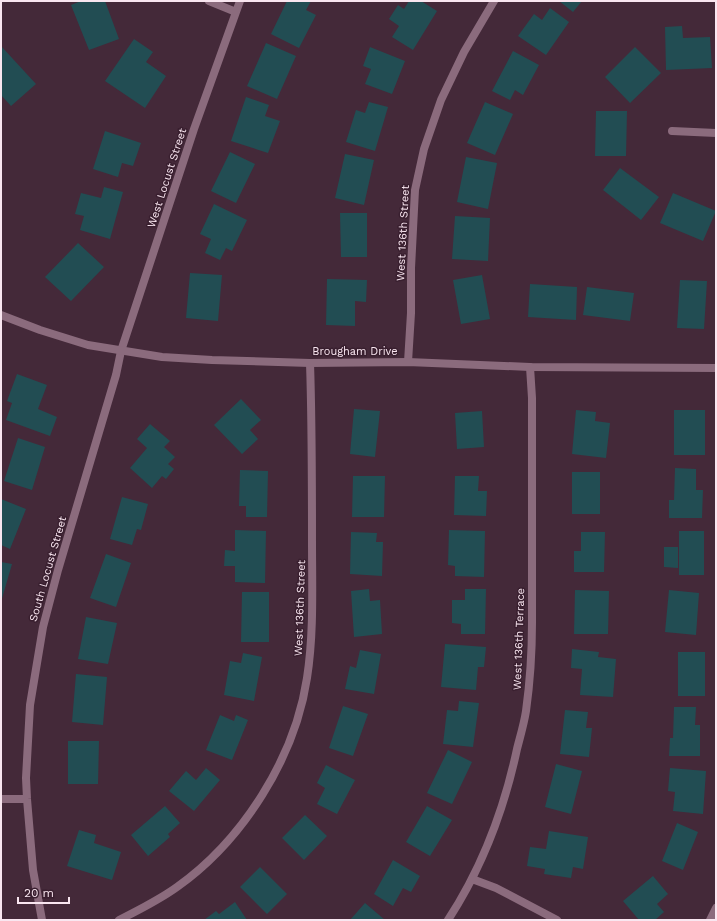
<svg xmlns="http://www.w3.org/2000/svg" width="717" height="921" font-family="'Work Sans',sans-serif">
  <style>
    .building { fill: #224d53 }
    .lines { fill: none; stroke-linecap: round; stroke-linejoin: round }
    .minor { stroke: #8b6b7d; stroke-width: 8 }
    .tertiary { stroke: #8b6b7d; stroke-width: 8 }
    .labels { text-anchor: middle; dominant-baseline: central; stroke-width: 3; stroke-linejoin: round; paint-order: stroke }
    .street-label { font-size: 11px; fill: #f9e6f0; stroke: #391f2f }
  </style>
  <rect width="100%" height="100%" fill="#442939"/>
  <!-- building -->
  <path class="building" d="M81 1H105L119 39 89 50 71 5Z
    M287 1H311L306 10 316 15 299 48 271 34Z
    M409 1H421L437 11 413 50 392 37 399 26 389 19 398 5 404 9Z
    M559 1H582L573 12Z
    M550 8 569 22 546 55 518 36 534 14 542 20Z
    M682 26 683 38 710 37 712 68 666 70 665 27Z
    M134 39 153 52 146 62 166 76 145 108 105 81Z
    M266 43 296 56 277 99 247 86Z
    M1 46 36 84 11 106 1 95Z
    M370 47 405 61 392 94 365 84 371 69 363 66Z
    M635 47 661 73 630 103 605 77Z
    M513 51 539 65 523 95 515 90 510 100 492 91Z
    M246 97 269 105 265 116 280 121 268 153 231 141Z
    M369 102 388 107 375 151 346 142 356 110 365 113Z
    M485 102 513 114 495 155 467 143Z
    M596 111H627L626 156H595Z
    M105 131 141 143 133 166 122 163 118 177 93 169Z
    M230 152 255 164 236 203 211 191Z
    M345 154 374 160 364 205 335 198Z
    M466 157 497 163 488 209 457 202Z
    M620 168 659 197 641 220 603 190Z
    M104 187 123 192 110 239 80 230 84 216 75 214 81 193 101 198Z
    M673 193 716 211 703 241 660 223Z
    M214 204 247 220 232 251 226 248 220 260 205 253 211 239 200 234Z
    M340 213H367V257H341Z
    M455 216 490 218 488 261 452 259Z
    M78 243 104 267 71 301 45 277Z
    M190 273 222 275 218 321 186 318Z
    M482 275 490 319 461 324 453 280Z
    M327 279 367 280 366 302 355 301V326L326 325Z
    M680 280 707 281 704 329 677 328Z
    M530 284 577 287 576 320 528 317Z
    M587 287 634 293 630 321 583 315Z
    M17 374 47 385 38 409 57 417 50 436 6 420 12 403 7 401Z
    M241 399 261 420 250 430 258 439 242 454 214 425Z
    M354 409 380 411 375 457 350 454Z
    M576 410 596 412 595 421 610 423 606 458 572 454Z
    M674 410H705V455H674Z
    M482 411 484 447 457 449 455 413Z
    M150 424 170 441 164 447 175 457 168 464 174 469 166 479 162 476 152 488 130 468 147 448 137 439Z
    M18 438 45 447 32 490 4 481Z
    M675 468 696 469V490H703L702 518H669V500H674Z
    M240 470 268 471 267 517H246V506H239Z
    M572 472H600V514H572Z
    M353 476H385L384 517H352Z
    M455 476H479L478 491H487L486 516 454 515Z
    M122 497 148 504 141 530 137 529 132 545 110 539Z
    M1 499 26 509 10 549 1 545Z
    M235 530 266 531 265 583 235 582V566H224L225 550 235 551Z
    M449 530 485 531 484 577 455 576V566L448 565Z
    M679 531H704V575H679Z
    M351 532 377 533 376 542H383L382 576 350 574Z
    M581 532H605L604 572H574V551H581Z
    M664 547H678V568L664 567Z
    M106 554 131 563 116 607 90 598Z
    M1 562 12 564 1 602Z
    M369 589 370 601 380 600 382 634 354 637 351 591Z
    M465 589H486L485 634H461V624L452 623V600H465Z
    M575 590 609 591 608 634H574Z
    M669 590 699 593 696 635 665 632Z
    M242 592H269V642H241Z
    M86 617 117 623 108 664 78 659Z
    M445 644 486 647 484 667H478L476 690 441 687Z
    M572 649 599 652 598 657 616 659 613 697 580 695 582 669 571 668Z
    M360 650 381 654 374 694 345 689 350 666 356 668Z
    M678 652H705V696H678Z
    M243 653 262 657 254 701 224 695 230 661 241 663Z
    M76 674 107 677 103 725 72 722Z
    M459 701 479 703 473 747 443 744 447 710 458 711Z
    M343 706 368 714 353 756 329 748Z
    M674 707H696L695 725H700V756H669L670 738H673Z
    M565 710 588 712 586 728H592L589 757 560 754Z
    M220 715 234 721 236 715 248 720 232 760 206 750Z
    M68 741H99L98 784H68Z
    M448 750 472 762 452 804 427 793Z
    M556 764 582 771 571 814 545 807Z
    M326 765 355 780 337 814 317 804 325 788 317 783Z
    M206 768 220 780 194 811 169 791 186 771 196 780Z
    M670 768 706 771 703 814 673 811 675 792 668 791Z
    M165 806 180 823 168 834 170 837 148 856 131 835Z
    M427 806 452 820 430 856 406 842Z
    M305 815 327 836 304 860 282 838Z
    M677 823 698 832 683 870 662 861Z
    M79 830 96 835 94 843 121 852 112 880 67 866Z
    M549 831 588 837 583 869 573 867 571 878 544 874 545 869 527 866 530 847 546 849Z
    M393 860 420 876 411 892 403 888 393 906 374 894Z
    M260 867 287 894 267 914 240 887Z
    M653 876 668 894 657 904 664 912 655 920H639L623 901Z
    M235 902 247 920H204L216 911 219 914Z
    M365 903 385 920H350Z"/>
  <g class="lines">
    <!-- minor -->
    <path class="minor" d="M209 1 236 12
      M672 131 716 133
      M408 362 411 313V268L415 190 424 149 441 100 464 52 494 1
      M1 799H27
      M472 879 496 888 557 920
      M42 920 33 870 27 799 26 778 30 705 43 627 58 570 116 375 121 351 194 129 240 1
      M119 920C139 910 159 900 177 887 243 840 295 758 307 678 314 633 312 587 312 541 312 482 312 422 310 363
      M448 920C482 868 504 810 517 749 520 737 524 724 526 711 530 682 532 652 532 623V398L530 367
      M710 920 716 908"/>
    <!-- tertiary -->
    <path class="tertiary" d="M1 315 40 330 88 345 162 357 212 360 310 363 408 362 530 367 716 368"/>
  </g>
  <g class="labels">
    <!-- street labels -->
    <g class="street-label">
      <text transform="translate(167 178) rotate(-72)">West Locust Street</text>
      <text transform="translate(403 233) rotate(-87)">West 136th Street</text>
      <text x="355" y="351">Brougham Drive</text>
      <text transform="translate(48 569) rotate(-74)">South Locust Street</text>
      <text transform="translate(300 608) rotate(-88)">West 136th Street</text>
      <text transform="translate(519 639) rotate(-88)">West 136th Terrace</text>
    </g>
  </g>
  <!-- border -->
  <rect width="717" height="921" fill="none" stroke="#f9e6f0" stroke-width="4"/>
  <!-- scale -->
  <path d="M18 897v6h51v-6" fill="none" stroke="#f9e6f0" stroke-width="2"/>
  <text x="24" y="897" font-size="12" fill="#f9e6f0" stroke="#391f2f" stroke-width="3" paint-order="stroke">20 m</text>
</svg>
